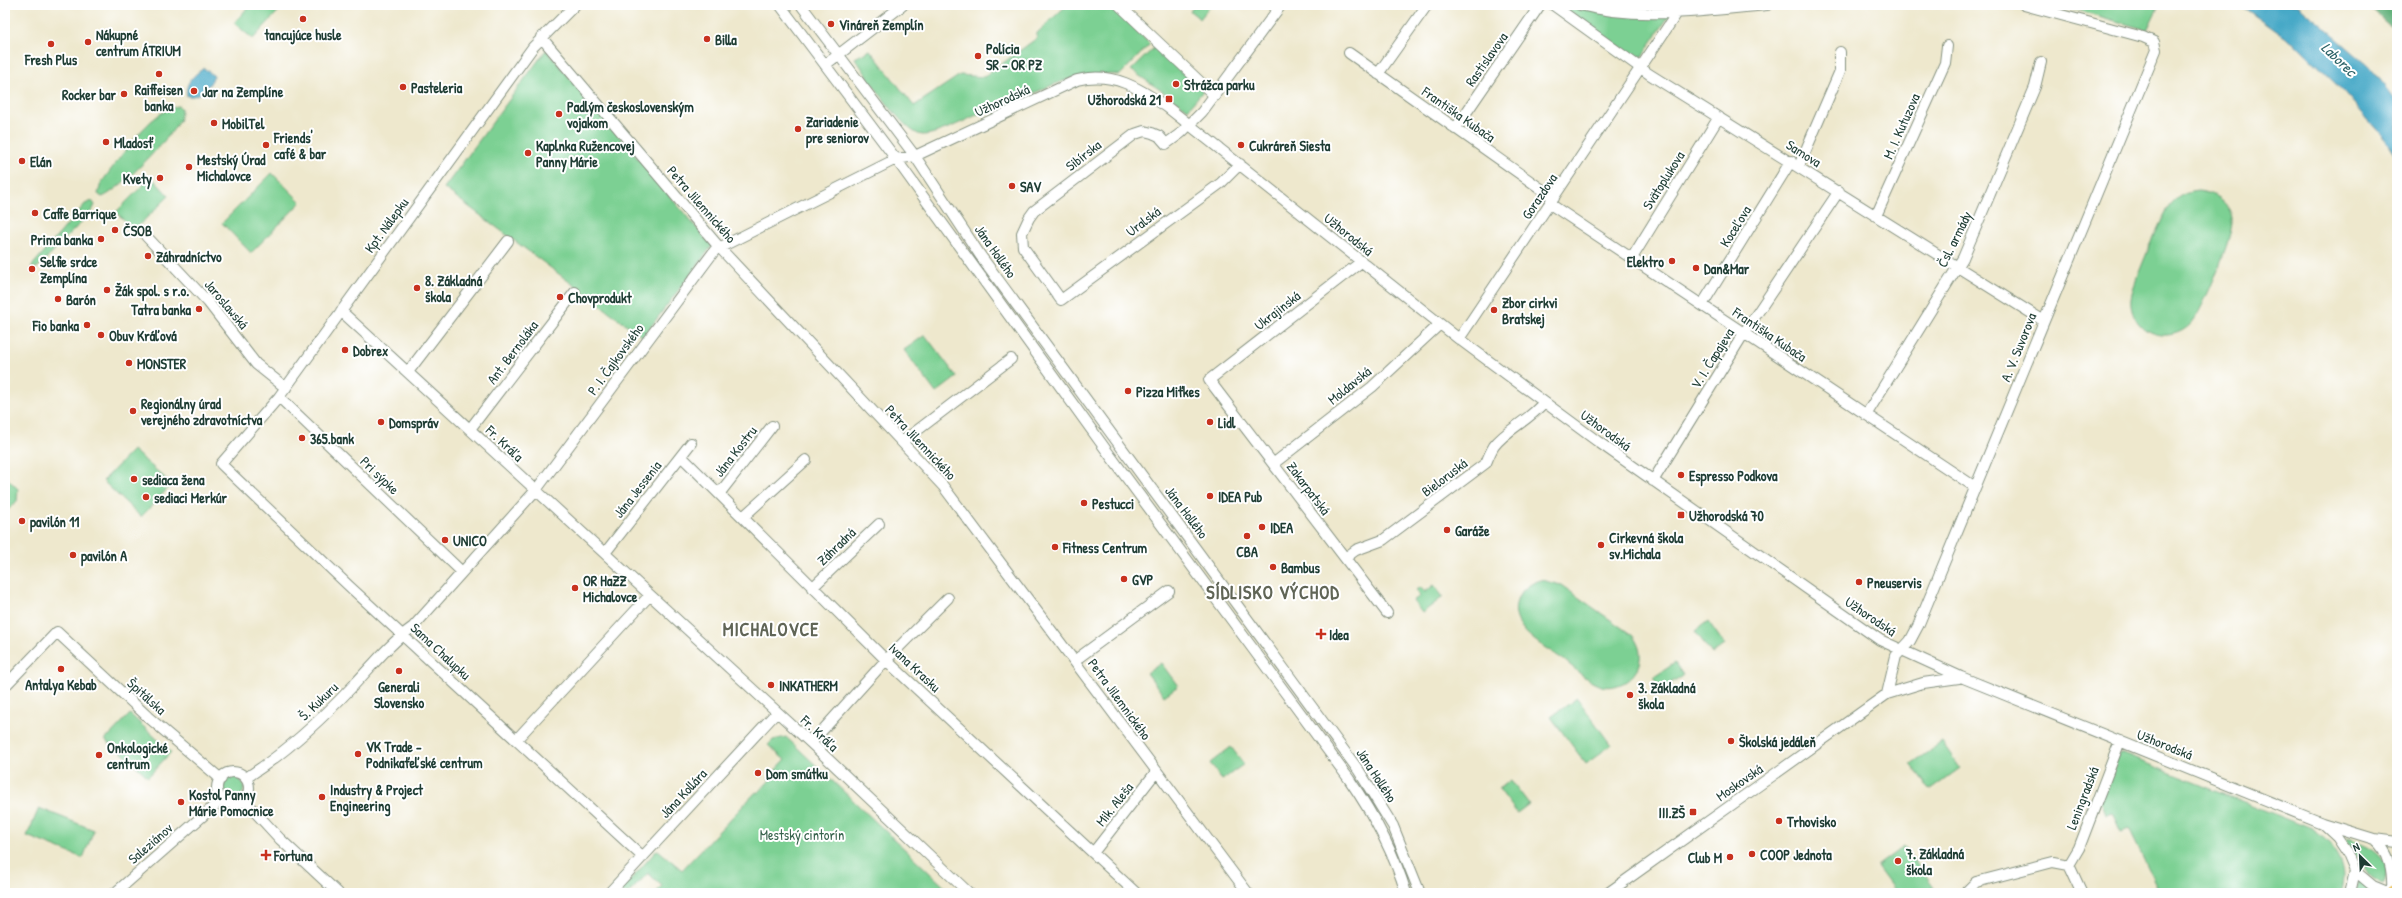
<svg xmlns="http://www.w3.org/2000/svg" width="2402" height="898" font-family="'Patrick Hand',sans-serif">
  <style>
    .green { fill: #7cd093; stroke: #4e8664 }
    .forest { fill: #65b27d; stroke: #427858 }
    .water { fill: #47a9c7; stroke: #33737e }
    .lines { fill: none; stroke-linecap: round; stroke-linejoin: round }
    .minor-casing { stroke: #869280; stroke-width: 12 }
    .major-casing { stroke: #869280; stroke-width: 15 }
    .minor { stroke: #fff; stroke-width: 10 }
    .major { stroke: #ebc669; stroke-width: 13 }
    .poi-dot { fill: #c8321e; stroke: #fff; stroke-width: 1.5 }
    .labels { text-anchor: middle; dominant-baseline: central; stroke-width: 4; stroke-linejoin: round; paint-order: stroke }
    .poi-label { font-size: 14px; font-weight: bold; fill: #1f3d34; stroke: #fff; text-anchor: start }
    .street-label { font-size: 14px; fill: #1f3d34; stroke: #fff }
    .park-label { font-size: 14px; fill: #36624c; stroke: #fff }
    .water-label { font-size: 15px; font-style: italic; fill: #2d6367; stroke: #fff }
    .district-label { font-size: 18px; font-weight: bold; letter-spacing: 1px; fill: #606556; stroke: #fff }
  </style>
  <rect width="100%" height="100%" fill="#fff"/>
  <filter id="ink" filterUnits="userSpaceOnUse"><feTurbulence type="fractalNoise" baseFrequency=".025" numOctaves="2"/><feDisplacementMap in="SourceGraphic" scale="8" xChannelSelector="R" yChannelSelector="G"/><feConvolveMatrix kernelMatrix="1 2 1 2 8 2 1 2 1" color-interpolation-filters="sRGB"/></filter>
  <filter id="wash" filterUnits="userSpaceOnUse"><feTurbulence type="fractalNoise" baseFrequency=".012" numOctaves="4" result="noise"/><feDisplacementMap in="SourceGraphic" scale="16" xChannelSelector="R" yChannelSelector="G"/><feGaussianBlur stdDeviation="0.9" result="paint"/><feColorMatrix in="noise" values="0 0 0 0 0 0 0 0 0 0 0 0 0 0 0 0 0 1.4 0 .05"/><feComposite in="paint" operator="in"/></filter>
  <g filter="url(#wash)">
    <rect width="100%" height="100%" fill="#eee8cd"/>
    <!-- green -->
    <path class="green" d="M250 5H284L253 39 234 23Z
      M1067 5H1111L1150 44 1120 75C1073 70 1046 88 1005 107L1001 103C984 111 938 136 922 135 903 133 867 75 855 58L870 50 914 106 960 75 984 77 1037 38V33Z
      M1195 5H1211L1200 19 1190 11Z
      M1560 5H1687L1675 7 1639 61Z
      M2060 5H2159L2147 30Z
      M1157 45 1203 91 1188 109 1131 70Z
      M546 50 712 246 643 337 444 188Z
      M178 106 181 108C181 112 181 117 179 121 172 136 117 193 102 197L98 194 101 183C119 160 149 111 178 106Z
      M272 173 301 202 251 253 222 223Z
      M151 177 169 196 134 230 116 212Z
      M2198 191C2214 193 2229 201 2232 219 2234 235 2204 306 2194 320 2181 339 2150 341 2137 321 2133 314 2130 306 2131 298 2132 285 2163 213 2171 204 2179 195 2187 192 2198 191Z
      M92 201 95 205 92 211 37 268 31 267 85 204Z
      M925 335 957 377 936 393 904 350Z
      M133 450 172 484 141 517 103 481Z
      M5 476 18 489 17 501 5 513Z
      M1541 580 1561 585 1632 635C1640 645 1643 657 1637 669 1631 682 1615 689 1601 686 1588 682 1575 669 1564 660 1544 646 1505 628 1518 598 1523 588 1531 583 1541 580Z
      M1434 585 1443 597 1422 613 1413 601 1420 596 1416 590 1420 587 1425 592Z
      M1708 621 1725 645 1712 654 1695 631Z
      M1161 663 1178 686 1164 696 1147 673Z
      M1675 663 1683 675 1662 689 1654 677Z
      M1577 698 1611 745 1586 764 1551 717Z
      M130 714 171 752 148 777 115 746 114 748 105 740Z
      M786 737 951 893H656L662 886 648 873 629 893H619L656 851 658 850 682 870 756 792 758 793 770 780 768 778 785 760 768 745 773 740Z
      M1942 742 1960 768 1930 790 1911 764Z
      M1231 747 1244 764 1222 780 1210 763Z
      M2120 753 2312 829C2334 844 2351 865 2341 893H2160L2129 829 2121 832 2112 813 2106 815 2101 800Z
      M222 788a11 11 0 1 1 22 0a11 11 0 1 1-22 0Z
      M1511 780 1529 804 1517 813 1499 789Z
      M39 808 94 830 83 858 27 836Z
      M2346 839C2350 838 2354 840 2358 842 2377 848 2395 864 2384 885L2368 875Z
      M1904 846 1933 887 1924 893H1897L1877 866Z
      M2358 881H2360L2373 893H2354Z"/>
    <!-- forest -->
    <path class="forest" d="M2366 5H2397V32Z"/>
    <!-- water -->
    <path class="water" d="M2240 5H2298L2369 66 2397 101V156L2389 144 2344 92 2296 45Z
      M204 68 214 76C209 87 200 98 187 96 184 83 194 75 204 68Z"/>
  </g>
  <g filter="url(#ink)">
    <g class="lines">
      <defs>
        <path id="minor" d="M575 5 533 47 279 397 221 464 349 586 643 857
          M780 5 896 159 1109 454 1349 779C1373 814 1394 852 1406 893
          M801 5 915 156 980 255 1359 771 1393 826 1420 893
          M1119 5 1215 96
          M1553 5 1649 74 2044 321
          M1580 5C1640 21 1706 10 1767 5
          M541 37 719 247 943 486 1248 893
          M1349 53 1554 198
          M825 65 903 5
          M1378 74 1427 5
          M1455 129 1540 5
          M1240 164 1221 183 1061 300 1023 247 1022 233 1029 218 1034 211 1135 134 1144 131 1152 133 1159 136 1166 144 1181 133 1202 112 1281 5
          M1799 166 1840 71V52
          M1550 204 1975 487
          M1876 216 1945 63 1947 46
          M146 236 208 302 256 364 286 388
          M1632 258 1719 117
          M1361 262 1209 380 1387 613
          M1702 305 1791 161
          M341 311 811 743 969 893
          M1459 339 1677 13
          M408 372 508 241
          M279 397 462 572
          M1866 415 1963 258 2035 87 2041 62
          M470 429 575 292
          M902 442 1011 359
          M681 456 886 660 1136 893
          M1273 464 1372 387 1440 324
          M1653 481 1744 333 1839 191
          M719 494 772 426
          M743 517 806 460
          M605 553 691 443
          M1345 558 1356 550 1383 540 1486 463C1488 458 1491 451 1494 446 1507 429 1530 420 1544 402
          M812 588 879 524
          M1074 661 1169 591
          M5 686 57 632 148 717 221 779
          M1887 694 1896 656 1910 641 1918 626 2156 50 2154 42 2143 37 2024 5
          M516 740 650 595
          M811 743 886 660 948 598
          M217 788a16 16 0 1 1 32 0a16 16 0 1 1-32 0Z
          M246 778C285 753 320 721 352 687 371 667 390 643 413 627L536 490 715 250 896 159 915 156 1077 80C1113 71 1139 88 1167 107L1459 339 1597 441 1880 640 1961 677 2322 823 2374 839 2397 842
          M244 800 280 839 338 893
          M2323 824 2337 837 2347 852 2355 871 2373 886 2390 893
          M2374 839C2391 853 2393 872 2392 893
          M1093 853 1156 772
          M2069 865 2079 848 2120 741
          M2069 865 2082 893
          M115 893 222 799
          M609 893 777 712
          M1608 893 1887 694 1923 683 1959 678
          M1965 893 1976 882 2053 862 2069 865
          M2350 893 2355 871"/>
        <path id="major" d="M2394 893 2397 892"/>
      </defs>
      <!-- minor casing -->
      <use href="#minor" class="minor-casing"/>
      <!-- major casing -->
      <use href="#major" class="major-casing"/>
      <!-- minor -->
      <use href="#minor" class="minor"/>
      <!-- major -->
      <use href="#major" class="major"/>
    </g>
  </g>
  <!-- markers -->
  <g class="poi-dot">
    <circle cx="303" cy="19" r="4"/>
    <circle cx="831" cy="24" r="4"/>
    <circle cx="707" cy="39" r="4"/>
    <circle cx="88" cy="42" r="4"/>
    <circle cx="51" cy="44" r="4"/>
    <circle cx="978" cy="56" r="4"/>
    <circle cx="159" cy="74" r="4"/>
    <circle cx="1176" cy="84" r="4"/>
    <circle cx="403" cy="87" r="4"/>
    <circle cx="194" cy="91" r="4"/>
    <circle cx="124" cy="94" r="4"/>
    <rect x="1165" y="95" width="8" height="8" rx="2"/>
    <circle cx="559" cy="114" r="4"/>
    <circle cx="214" cy="123" r="4"/>
    <circle cx="798" cy="129" r="4"/>
    <circle cx="106" cy="142" r="4"/>
    <circle cx="266" cy="145" r="4"/>
    <circle cx="1241" cy="145" r="4"/>
    <circle cx="528" cy="153" r="4"/>
    <circle cx="22" cy="161" r="4"/>
    <circle cx="189" cy="167" r="4"/>
    <circle cx="160" cy="178" r="4"/>
    <circle cx="1012" cy="186" r="4"/>
    <circle cx="35" cy="213" r="4"/>
    <circle cx="115" cy="230" r="4"/>
    <circle cx="101" cy="239" r="4"/>
    <circle cx="148" cy="256" r="4"/>
    <circle cx="1672" cy="261" r="4"/>
    <circle cx="1696" cy="268" r="4"/>
    <circle cx="32" cy="269" r="4"/>
    <circle cx="417" cy="288" r="4"/>
    <circle cx="107" cy="290" r="4"/>
    <circle cx="560" cy="297" r="4"/>
    <circle cx="58" cy="299" r="4"/>
    <circle cx="199" cy="309" r="4"/>
    <circle cx="1494" cy="310" r="4"/>
    <circle cx="87" cy="325" r="4"/>
    <circle cx="101" cy="335" r="4"/>
    <circle cx="345" cy="350" r="4"/>
    <circle cx="129" cy="363" r="4"/>
    <circle cx="1128" cy="391" r="4"/>
    <circle cx="133" cy="411" r="4"/>
    <circle cx="381" cy="422" r="4"/>
    <circle cx="1210" cy="422" r="4"/>
    <circle cx="302" cy="438" r="4"/>
    <circle cx="1681" cy="475" r="4"/>
    <circle cx="134" cy="479" r="4"/>
    <circle cx="1210" cy="496" r="4"/>
    <circle cx="146" cy="497" r="4"/>
    <circle cx="1084" cy="503" r="4"/>
    <rect x="1677" y="511" width="8" height="8" rx="2"/>
    <circle cx="22" cy="521" r="4"/>
    <circle cx="1262" cy="527" r="4"/>
    <circle cx="1447" cy="530" r="4"/>
    <circle cx="1247" cy="536" r="4"/>
    <circle cx="445" cy="540" r="4"/>
    <circle cx="1601" cy="545" r="4"/>
    <circle cx="1055" cy="547" r="4"/>
    <circle cx="73" cy="555" r="4"/>
    <circle cx="1273" cy="567" r="4"/>
    <circle cx="1124" cy="579" r="4"/>
    <circle cx="1859" cy="582" r="4"/>
    <circle cx="575" cy="588" r="4"/>
    <path d="M1319 628h4v4h4v4h-4v4h-4v-4h-4v-4h4z"/>
    <circle cx="61" cy="669" r="4"/>
    <circle cx="399" cy="671" r="4"/>
    <circle cx="771" cy="685" r="4"/>
    <circle cx="1630" cy="695" r="4"/>
    <circle cx="1731" cy="741" r="4"/>
    <circle cx="358" cy="754" r="4"/>
    <circle cx="99" cy="755" r="4"/>
    <circle cx="758" cy="773" r="4"/>
    <circle cx="322" cy="797" r="4"/>
    <circle cx="181" cy="802" r="4"/>
    <rect x="1689" y="808" width="8" height="8" rx="2"/>
    <circle cx="1779" cy="821" r="4"/>
    <circle cx="1752" cy="854" r="4"/>
    <path d="M264 849h4v4h4v4h-4v4h-4v-4h-4v-4h4z"/>
    <circle cx="1730" cy="857" r="4"/>
    <circle cx="1898" cy="861" r="4"/>
  </g>
  <g class="labels">
    <!-- poi labels -->
    <g class="poi-label">
      <text x="839" y="24">Vináreň Zemplín</text>
      <text x="96" y="34">Nákupné<tspan x="96" dy="16">centrum ÁTRIUM</tspan></text>
      <text x="303" y="34" text-anchor="middle">tancujúce husle</text>
      <text x="715" y="39">Billa</text>
      <text x="986" y="48">Polícia<tspan x="986" dy="16">SR - OR PZ</tspan></text>
      <text x="51" y="59" text-anchor="middle">Fresh Plus</text>
      <text x="1184" y="84">Strážca parku</text>
      <text x="411" y="87">Pasteleria</text>
      <text x="159" y="89" text-anchor="middle">Raiffeisen<tspan x="159" dy="16">banka</tspan></text>
      <text x="202" y="91">Jar na Zemplíne</text>
      <text x="116" y="94" text-anchor="end">Rocker bar</text>
      <text x="1161" y="99" text-anchor="end">Užhorodská 21</text>
      <text x="567" y="106">Padlým československým<tspan x="567" dy="16">vojakom</tspan></text>
      <text x="806" y="121">Zariadenie<tspan x="806" dy="16">pre seniorov</tspan></text>
      <text x="222" y="123">MobilTel</text>
      <text x="274" y="137">Friends'<tspan x="274" dy="16">café &amp; bar</tspan></text>
      <text x="114" y="142">Mladosť</text>
      <text x="536" y="145">Kaplnka Ružencovej<tspan x="536" dy="16">Panny Márie</tspan></text>
      <text x="1249" y="145">Cukráreň Siesta</text>
      <text x="197" y="159">Mestský Úrad<tspan x="197" dy="16">Michalovce</tspan></text>
      <text x="30" y="161">Elán</text>
      <text x="152" y="178" text-anchor="end">Kvety</text>
      <text x="1020" y="186">SAV</text>
      <text x="43" y="213">Caffe Barrique</text>
      <text x="123" y="230">ČSOB</text>
      <text x="93" y="239" text-anchor="end">Prima banka</text>
      <text x="156" y="256">Záhradníctvo</text>
      <text x="40" y="261">Selfie srdce<tspan x="40" dy="16">Zemplína</tspan></text>
      <text x="1664" y="261" text-anchor="end">Elektro</text>
      <text x="1704" y="268">Dan&amp;Mar</text>
      <text x="425" y="280">8. Základná<tspan x="425" dy="16">škola</tspan></text>
      <text x="115" y="290">Žák spol. s r.o.</text>
      <text x="568" y="297">Chovprodukt</text>
      <text x="66" y="299">Barón</text>
      <text x="1502" y="302">Zbor cirkvi<tspan x="1502" dy="16">Bratskej</tspan></text>
      <text x="191" y="309" text-anchor="end">Tatra banka</text>
      <text x="79" y="325" text-anchor="end">Fio banka</text>
      <text x="109" y="335">Obuv Kráľová</text>
      <text x="353" y="350">Dobrex</text>
      <text x="137" y="363">MONSTER</text>
      <text x="1136" y="391">Pizza Miťkes</text>
      <text x="141" y="403">Regionálny úrad<tspan x="141" dy="16">verejného zdravotníctva</tspan></text>
      <text x="389" y="422">Domspráv</text>
      <text x="1218" y="422">Lidl</text>
      <text x="310" y="438">365.bank</text>
      <text x="1689" y="475">Espresso Podkova</text>
      <text x="142" y="479">sediaca žena</text>
      <text x="1218" y="496">IDEA Pub</text>
      <text x="154" y="497">sediaci Merkúr</text>
      <text x="1092" y="503">Pestucci</text>
      <text x="1689" y="515">Užhorodská 70</text>
      <text x="30" y="521">pavilón 11</text>
      <text x="1270" y="527">IDEA</text>
      <text x="1455" y="530">Garáže</text>
      <text x="1609" y="537">Cirkevná škola<tspan x="1609" dy="16">sv.Michala</tspan></text>
      <text x="453" y="540">UNICO</text>
      <text x="1063" y="547">Fitness Centrum</text>
      <text x="1247" y="551" text-anchor="middle">CBA</text>
      <text x="81" y="555">pavilón A</text>
      <text x="1281" y="567">Bambus</text>
      <text x="1132" y="579">GVP</text>
      <text x="583" y="580">OR HaZZ<tspan x="583" dy="16">Michalovce</tspan></text>
      <text x="1867" y="582">Pneuservis</text>
      <text x="1329" y="634">Idea</text>
      <text x="61" y="684" text-anchor="middle">Antalya Kebab</text>
      <text x="779" y="685">INKATHERM</text>
      <text x="399" y="686" text-anchor="middle">Generali<tspan x="399" dy="16">Slovensko</tspan></text>
      <text x="1638" y="687">3. Základná<tspan x="1638" dy="16">škola</tspan></text>
      <text x="1739" y="741">Školská jedáleň</text>
      <text x="366" y="746">VK Trade -<tspan x="366" dy="16">Podnikaťeľské centrum</tspan></text>
      <text x="107" y="747">Onkologické<tspan x="107" dy="16">centrum</tspan></text>
      <text x="766" y="773">Dom smútku</text>
      <text x="330" y="789">Industry &amp; Project<tspan x="330" dy="16">Engineering</tspan></text>
      <text x="189" y="794">Kostol Panny<tspan x="189" dy="16">Márie Pomocnice</tspan></text>
      <text x="1685" y="812" text-anchor="end">III.ZŠ</text>
      <text x="1787" y="821">Trhovisko</text>
      <text x="1906" y="853">7. Základná<tspan x="1906" dy="16">škola</tspan></text>
      <text x="1760" y="854">COOP Jednota</text>
      <text x="274" y="855">Fortuna</text>
      <text x="1722" y="857" text-anchor="end">Club M</text>
    </g>
    <!-- street labels -->
    <g class="street-label">
      <text transform="translate(1486 59) rotate(-55)">Rastislavova</text>
      <text transform="translate(1002 100) rotate(-25)">Užhorodská</text>
      <text transform="translate(1459 114) rotate(35)">Františka Kubača</text>
      <text transform="translate(1901 126) rotate(-66)">M. I. Kutuzova</text>
      <text transform="translate(1804 153) rotate(32)">Samova</text>
      <text transform="translate(1083 155) rotate(-38)">Sibírska</text>
      <text transform="translate(1663 180) rotate(-58)">Svätoplukova</text>
      <text transform="translate(1539 196) rotate(-56)">Gorazdova</text>
      <text transform="translate(702 204) rotate(49)">Petra Jilemnického</text>
      <text transform="translate(1143 221) rotate(-37)">Uralská</text>
      <text transform="translate(386 225) rotate(-54)">Kpt. Nálepku</text>
      <text transform="translate(1735 226) rotate(-58)">Koceľova</text>
      <text transform="translate(1349 234) rotate(39)">Užhorodská</text>
      <text transform="translate(1954 239) rotate(-64)">Čsl. armády</text>
      <text transform="translate(996 251) rotate(55)">Jána Hollého</text>
      <text transform="translate(227 304) rotate(50)">Jaroslawská</text>
      <text transform="translate(1277 310) rotate(-38)">Ukrajinská</text>
      <text transform="translate(1770 334) rotate(34)">Františka Kubača</text>
      <text transform="translate(2018 347) rotate(-68)">A. V. Suvorova</text>
      <text transform="translate(512 352) rotate(-53)">Ant. Bernoláka</text>
      <text transform="translate(1712 358) rotate(-58)">V. I. Čapajeva</text>
      <text transform="translate(615 359) rotate(-54)">P. I. Čajkovského</text>
      <text transform="translate(1349 385) rotate(-39)">Moldavská</text>
      <text transform="translate(1606 430) rotate(36)">Užhorodská</text>
      <text transform="translate(921 442) rotate(47)">Petra Jilemnického</text>
      <text transform="translate(505 443) rotate(43)">Fr. Kráľa</text>
      <text transform="translate(735 451) rotate(-52)">Jána Kostru</text>
      <text transform="translate(380 475) rotate(44)">Pri sýpke</text>
      <text transform="translate(1444 477) rotate(-37)">Bieloruská</text>
      <text transform="translate(1309 488) rotate(53)">Zakarpatská</text>
      <text transform="translate(637 489) rotate(-52)">Jána Jessenia</text>
      <text transform="translate(1187 512) rotate(53)">Jána Hollého</text>
      <text transform="translate(836 546) rotate(-44)">Záhradná</text>
      <text transform="translate(1871 616) rotate(34)">Užhorodská</text>
      <text transform="translate(441 651) rotate(43)">Sama Chalupku</text>
      <text transform="translate(915 667) rotate(43)">Ivana Krasku</text>
      <text transform="translate(147 696) rotate(42)">Špitálska</text>
      <text transform="translate(1120 699) rotate(54)">Petra Jilemnického</text>
      <text transform="translate(318 701) rotate(-44)">Š. Kukuru</text>
      <text transform="translate(820 733) rotate(43)">Fr. Kráľa</text>
      <text transform="translate(2165 744) rotate(22)">Užhorodská</text>
      <text transform="translate(1377 775) rotate(57)">Jána Hollého</text>
      <text transform="translate(1739 782) rotate(-35)">Moskovská</text>
      <text transform="translate(683 793) rotate(-47)">Jána Kollára</text>
      <text transform="translate(2082 798) rotate(-69)">Leningradská</text>
      <text transform="translate(1114 804) rotate(-52)">Mik. Aleša</text>
      <text transform="translate(150 843) rotate(-41)">Saleziánov</text>
    </g>
    <!-- park labels -->
    <g class="park-label">
      <text x="802" y="834">Mestský cintorín</text>
    </g>
    <!-- water labels -->
    <g class="water-label">
      <text transform="translate(2339 59) rotate(44)">Laborec</text>
    </g>
    <!-- district labels -->
    <g class="district-label">
      <text x="1273" y="592">SÍDLISKO VÝCHOD</text>
      <text x="771" y="629">MICHALOVCE</text>
    </g>
  </g>
  <!-- margin -->
  <rect width="2402" height="898" fill="none" stroke="#fff" stroke-width="20"/>
  <!-- north arrow -->
  <g transform="translate(2360 856) rotate(336)" stroke="#ffffff" stroke-width="3" paint-order="stroke">
  <path d="M0-3L7 15L0 10L-7 15Z" fill="#1f3d34"/>
  <text y="-6" font-size="11" font-weight="bold" text-anchor="middle" fill="#1f3d34">N</text>
  </g>
</svg>
